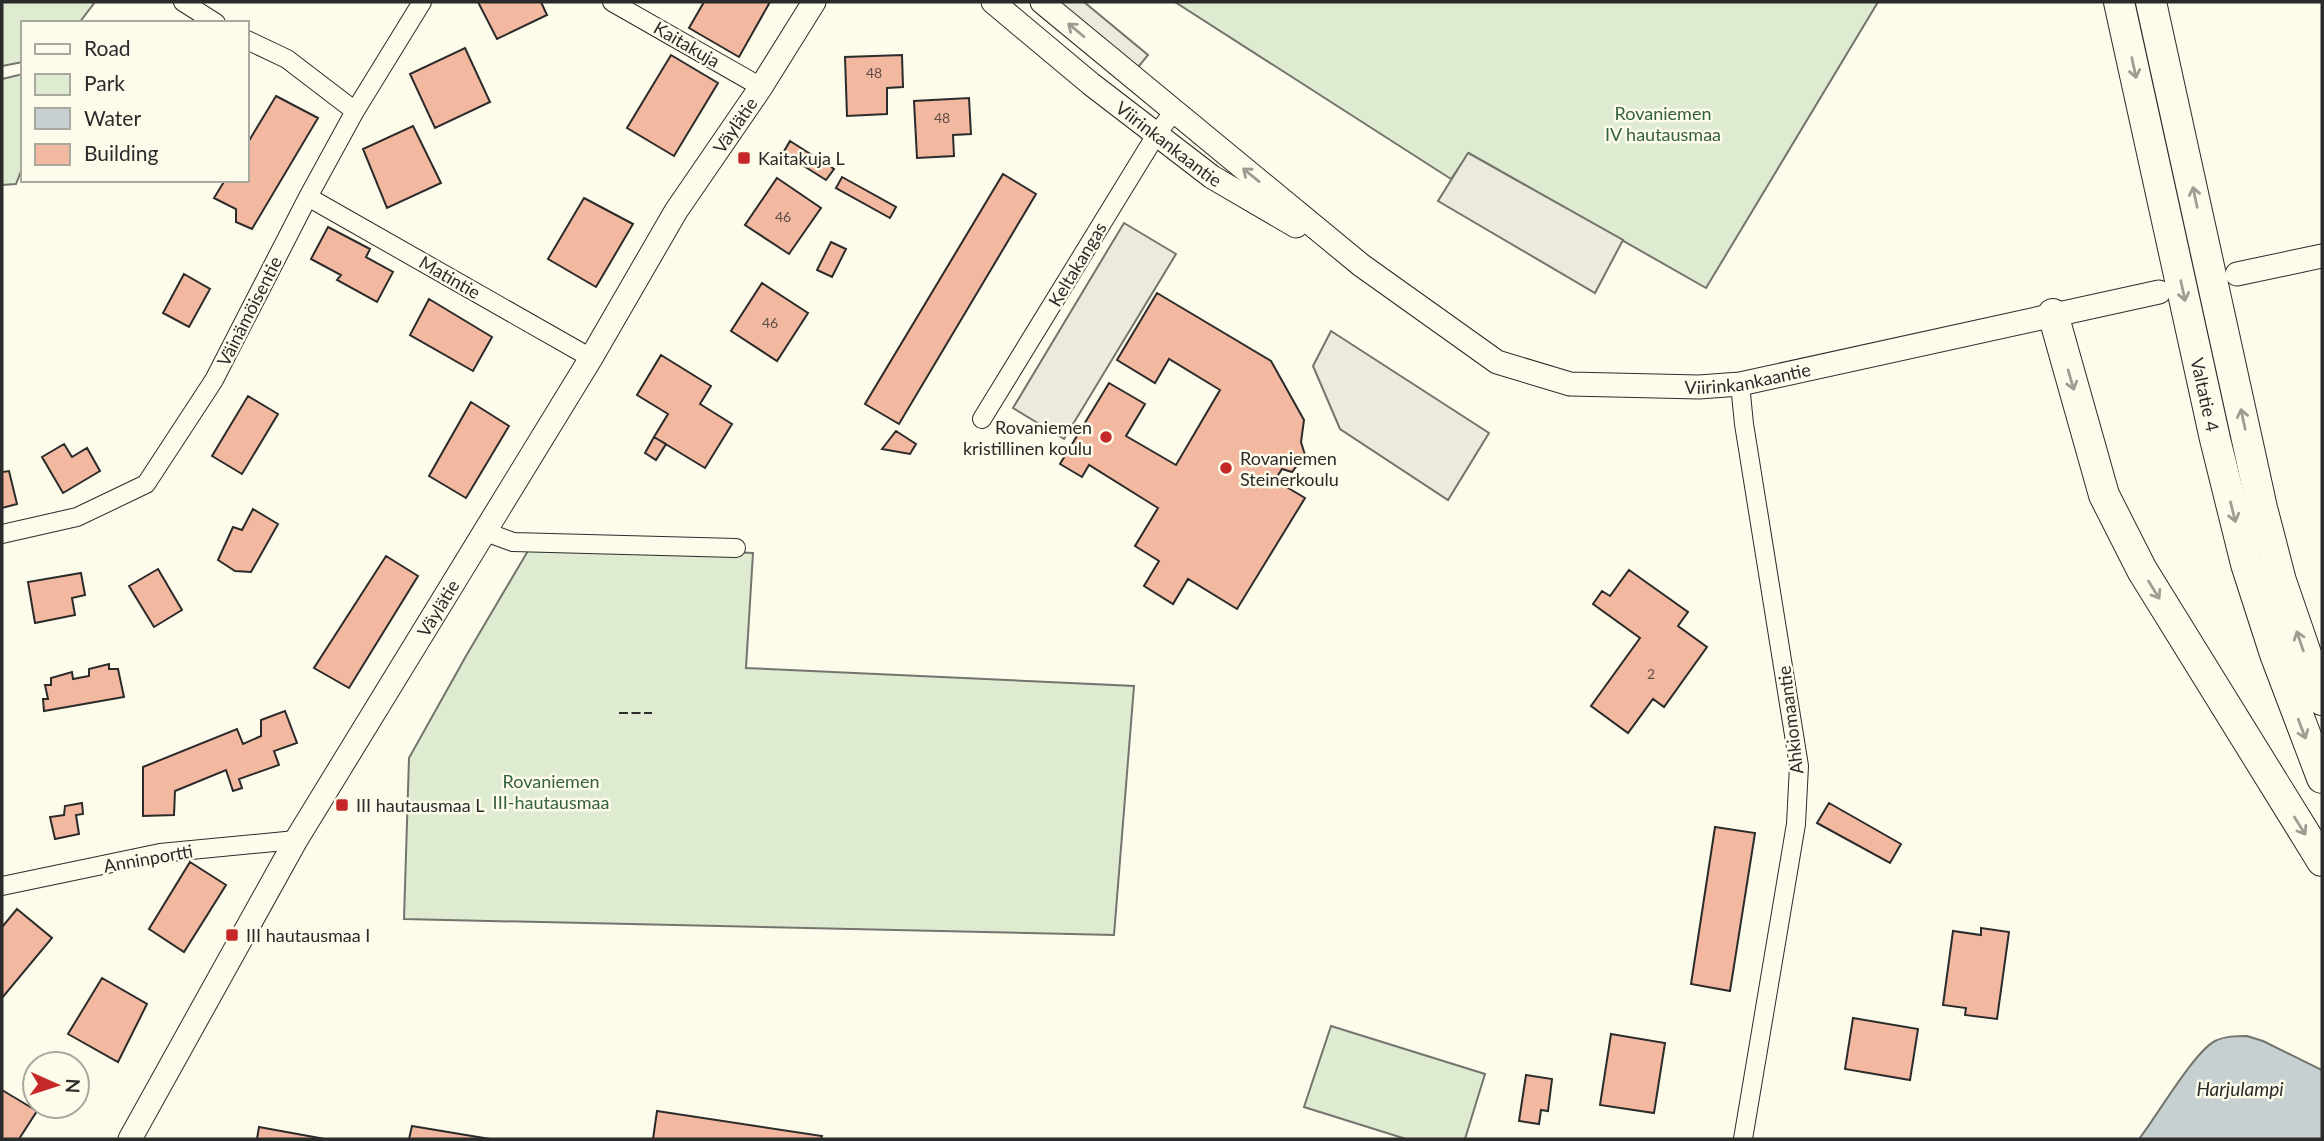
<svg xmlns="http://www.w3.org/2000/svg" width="2324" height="1141" font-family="Lato,sans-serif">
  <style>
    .green { fill: #deebd1; stroke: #74746e; stroke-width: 2 }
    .parking { fill: #eceadb; stroke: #74746e; stroke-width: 2 }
    .water { fill: #c7d0d0; stroke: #74746e; stroke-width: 2 }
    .building { fill: #f2b8a0; stroke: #2b2b2b; stroke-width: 2 }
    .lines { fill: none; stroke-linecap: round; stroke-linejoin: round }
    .minor-casing { stroke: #2b2b2b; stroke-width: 20 }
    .tertiary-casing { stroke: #2b2b2b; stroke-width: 25 }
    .trunk-casing { stroke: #2b2b2b; stroke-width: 32 }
    .minor { stroke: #fdfbea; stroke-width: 18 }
    .tertiary { stroke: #fdfbea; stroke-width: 23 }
    .trunk { stroke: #fdfbea; stroke-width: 30 }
    .fence { stroke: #2b2b2b; stroke-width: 2; stroke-dasharray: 9 3.5; stroke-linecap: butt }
    .oneway { stroke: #9e9d94 }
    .poi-dot { fill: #c62828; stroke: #fdfbea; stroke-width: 2.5 }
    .labels { text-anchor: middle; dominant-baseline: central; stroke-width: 5; stroke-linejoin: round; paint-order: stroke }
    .number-label { font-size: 14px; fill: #5d4e48 }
    .street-label { font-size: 18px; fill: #2b2b2b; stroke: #fdfbea }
    .park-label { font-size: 18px; fill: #34623c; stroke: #fdfbea }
    .poi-label { font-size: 18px; fill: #2b2b2b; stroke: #fdfbea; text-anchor: start }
    .water-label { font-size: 19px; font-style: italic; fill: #2b2b2b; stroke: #fdfbea }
  </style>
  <rect width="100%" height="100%" fill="#fdfbea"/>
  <!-- green -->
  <path class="green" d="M2 2H95L79 23H23V62L2 66Z
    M1175 2H1878L1706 288 1469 153 1451 179Z
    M23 74V166L16 184 2 185V79Z
    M532 544 753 553 746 668 1134 686 1114 935 404 919 409 758 466 656Z
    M1331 1026 1485 1074 1465 1139H1406L1304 1107Z"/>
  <!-- parking -->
  <path class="parking" d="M1052 2H1084L1148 55 1135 71Z
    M1468 153 1623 240 1595 293 1438 201Z
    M1124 223 1176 254 1064 439 1013 408Z
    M1331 331 1489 433 1448 500 1340 429 1313 366Z"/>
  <!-- water -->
  <path class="water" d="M2247 1036 2263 1041 2322 1070V1139H2139C2157 1116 2193 1053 2215 1041 2225 1036 2237 1036 2247 1036Z"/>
  <!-- building -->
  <path class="building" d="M478 2H541L547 15 497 39Z
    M704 2H770L739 57 689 28Z
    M465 48 490 102 435 128 410 74Z
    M671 55 718 83 674 156 627 128Z
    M902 55 903 87 887 88V114L847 116 845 57Z
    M276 96 318 118 252 229 236 222V209L214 198 225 180H247V144Z
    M969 98 971 134 953 135 954 156 917 158 914 101Z
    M413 126 441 183 387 208 363 149Z
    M790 141 834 169 826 180 783 153Z
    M1003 174 1036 194 899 424 865 404Z
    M842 177 896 207 890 218 836 188Z
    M777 178 821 208 789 254 745 225Z
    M584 198 633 224 596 287 548 259Z
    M328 227 370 249 366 257 393 272 377 302 337 280 341 275 311 259Z
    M831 242 846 249 832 277 817 270Z
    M184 274 210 289 189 327 163 313Z
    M762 283 808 313 777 361 731 331Z
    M1157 293 1271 361 1304 420 1301 442 1305 455 1292 472 1282 469 1275 480 1305 498 1237 609 1188 579 1173 604 1144 586 1159 561 1135 546 1158 508 1089 465 1082 477 1060 464 1109 383 1145 404 1126 436 1176 465 1220 390 1169 359 1155 383 1117 360Z
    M429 299 492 337 473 371 410 335Z
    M661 355 711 386 700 404 732 424 705 468 654 437 668 414 637 395Z
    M248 396 278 414 242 474 212 456Z
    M471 402 509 426 466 498 429 476Z
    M896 431 916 444 910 454 882 449Z
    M654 437 666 444 656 460 645 453Z
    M64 444 72 457 87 448 100 471 63 493 42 457Z
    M9 471 17 504 2 508V472Z
    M253 509 278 524 251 572 235 571 218 560 233 527 242 530Z
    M386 556 418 576 349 688 314 668Z
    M158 569 182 610 154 627 129 586Z
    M1629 570 1688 612 1678 626 1707 647 1664 707 1653 699 1628 733 1591 706 1640 638 1593 604 1602 591 1610 596Z
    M81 573 85 595 72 598 75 615 35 623 28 582Z
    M109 664V669H118L124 697 44 711 43 699H48L45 685H51V678L72 672 73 679 89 676V669Z
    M285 711 297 743 274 751 279 765 239 779 242 788 233 791 226 770 175 791 174 815 143 816V767L237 729 243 744 261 736V720Z
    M82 803 83 814 76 815 79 834 55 839 50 817 64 815 65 806Z
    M1829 803 1901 844 1890 863 1817 823Z
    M1715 827 1755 833 1730 991 1691 984Z
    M190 862 226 885 184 952 149 929Z
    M17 909 52 938 2 998V927Z
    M1981 928 2009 932 1997 1019 1965 1015 1966 1008 1943 1005 1953 931 1981 935Z
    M102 978 147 1004 118 1062 68 1034Z
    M1853 1018 1918 1029 1910 1080 1845 1069Z
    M1611 1034 1665 1043 1654 1113 1600 1105Z
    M1526 1075 1552 1079 1548 1111 1541 1110 1539 1124 1519 1121Z
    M2 1090 37 1111 19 1139H2Z
    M657 1111 822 1136 821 1139H653Z
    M412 1126 490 1139H409Z
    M259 1127 325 1139H257Z"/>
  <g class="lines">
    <defs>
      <path id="minor" d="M183 2 216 23
        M612 2 761 87
        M247 40 287 59 355 111
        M308 197 591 358
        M1740 384 1744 424 1799 766 1796 824 1743 1139
        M982 419 1156 135 1174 111
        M483 531 513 542 736 548
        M2 534 77 517 146 484 214 380 308 197 355 111 422 2
        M2 886 160 853 296 840"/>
      <g id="tertiary">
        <path id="s1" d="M993 2 1091 84 1212 177 1296 226"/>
        <path id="s2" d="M1042 2 1361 265 1497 362 1570 384 1699 387 1740 384 2159 292"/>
        <path d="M2237 274 2322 256"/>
        <path id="s3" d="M130 1139 296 840 591 358 676 211 761 87 814 2"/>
      </g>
      <g id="trunk">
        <path id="s4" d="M2119 2 2215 439 2246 564 2275 654 2322 778"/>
        <path d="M2151 2 2262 508 2281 581 2322 700"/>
        <path d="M2053 314 2104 495 2142 570 2322 861"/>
      </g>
    </defs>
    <!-- minor casing -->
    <use href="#minor" class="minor-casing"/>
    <!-- tertiary casing -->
    <use href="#tertiary" class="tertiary-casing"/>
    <!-- trunk casing -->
    <use href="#trunk" class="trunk-casing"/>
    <!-- minor -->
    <use href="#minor" class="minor"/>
    <!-- tertiary -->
    <use href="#tertiary" class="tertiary"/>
    <!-- trunk -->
    <use href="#trunk" class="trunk"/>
    <!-- fence -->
    <path class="fence" d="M619 713H652"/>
  </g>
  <!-- one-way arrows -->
  <defs><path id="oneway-shaft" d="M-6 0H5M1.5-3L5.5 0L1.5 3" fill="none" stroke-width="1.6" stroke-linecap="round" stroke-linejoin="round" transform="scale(1.75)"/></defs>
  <g class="oneway">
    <use href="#oneway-shaft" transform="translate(1076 30) rotate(-140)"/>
    <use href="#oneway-shaft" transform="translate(2134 68) rotate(78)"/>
    <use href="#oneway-shaft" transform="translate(1251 175) rotate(-141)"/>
    <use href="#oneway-shaft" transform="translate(2195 197) rotate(-102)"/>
    <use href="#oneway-shaft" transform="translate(2183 291) rotate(78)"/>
    <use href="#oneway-shaft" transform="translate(2071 380) rotate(74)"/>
    <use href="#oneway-shaft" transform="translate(2243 419) rotate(-102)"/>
    <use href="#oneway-shaft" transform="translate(2233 512) rotate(76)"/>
    <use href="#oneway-shaft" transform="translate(2154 590) rotate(58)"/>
    <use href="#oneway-shaft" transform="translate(2300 641) rotate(-109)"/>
    <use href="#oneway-shaft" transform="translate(2302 729) rotate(69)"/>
    <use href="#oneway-shaft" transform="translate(2300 826) rotate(58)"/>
  </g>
  <!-- markers -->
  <g class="poi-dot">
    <rect x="737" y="151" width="14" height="14" rx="3.5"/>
    <circle cx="1106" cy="437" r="7"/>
    <circle cx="1226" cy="468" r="7"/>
    <rect x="335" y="798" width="14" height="14" rx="3.5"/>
    <rect x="225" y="928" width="14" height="14" rx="3.5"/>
  </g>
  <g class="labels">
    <!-- number labels -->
    <g class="number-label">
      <text x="874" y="72">48</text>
      <text x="942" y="117">48</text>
      <text x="783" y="216">46</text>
      <text x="770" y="322">46</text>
      <text x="1651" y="673">2</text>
    </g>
    <!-- street labels -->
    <g class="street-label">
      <text transform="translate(687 44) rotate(30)">Kaitakuja</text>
      <text stroke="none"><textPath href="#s3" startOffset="1181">Väylätie</textPath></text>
      <text stroke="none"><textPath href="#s1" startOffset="226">Viirinkankaantie</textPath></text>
      <text transform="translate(1077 264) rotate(-59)">Keltakangas</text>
      <text transform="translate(450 277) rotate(30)">Matintie</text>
      <text transform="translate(249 311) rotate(-63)">Väinämöisentie</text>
      <text stroke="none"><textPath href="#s2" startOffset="835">Viirinkankaantie</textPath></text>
      <text stroke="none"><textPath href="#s4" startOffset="402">Valtatie 4</textPath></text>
      <text stroke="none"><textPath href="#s3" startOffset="614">Väylätie</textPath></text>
      <text transform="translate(1790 720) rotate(-97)">Ahkiomaantie</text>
      <text transform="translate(148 858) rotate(-10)">Anninportti</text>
    </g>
    <!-- park labels -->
    <g class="park-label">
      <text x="1663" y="113">Rovaniemen<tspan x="1663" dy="21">IV hautausmaa</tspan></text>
      <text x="551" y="781">Rovaniemen<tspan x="551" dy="21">III-hautausmaa</tspan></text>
    </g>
    <!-- poi labels -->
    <g class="poi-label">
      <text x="758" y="158">Kaitakuja L</text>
      <text x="1092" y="427" text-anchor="end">Rovaniemen<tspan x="1092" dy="21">kristillinen koulu</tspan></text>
      <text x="1240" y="458">Rovaniemen<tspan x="1240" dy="21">Steinerkoulu</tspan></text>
      <text x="356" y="805">III hautausmaa L</text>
      <text x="246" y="935">III hautausmaa I</text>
    </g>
    <!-- water labels -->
    <g class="water-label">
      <text x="2240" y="1088">Harjulampi</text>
    </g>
  </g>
  <!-- border -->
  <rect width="2324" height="1141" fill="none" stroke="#2b2b2b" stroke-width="7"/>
  <!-- legend -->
  <rect x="21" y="21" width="228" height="161" fill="#fdfbea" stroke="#a9a89e" stroke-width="2"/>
  <rect x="35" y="44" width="35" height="10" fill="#fdfbea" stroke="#a9a89e" stroke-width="2"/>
  <text x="84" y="56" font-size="21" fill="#2b2b2b">Road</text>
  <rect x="35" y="74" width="35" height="21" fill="#deebd1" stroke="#a9a89e" stroke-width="2"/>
  <text x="84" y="91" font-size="21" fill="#2b2b2b">Park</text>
  <rect x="35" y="108" width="35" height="21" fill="#c7d0d0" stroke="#a9a89e" stroke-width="2"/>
  <text x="84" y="126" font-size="21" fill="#2b2b2b">Water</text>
  <rect x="35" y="144" width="35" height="21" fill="#f2b8a0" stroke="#a9a89e" stroke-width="2"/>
  <text x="84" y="161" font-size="21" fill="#2b2b2b">Building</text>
  <!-- north arrow -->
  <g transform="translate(56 1085) rotate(93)"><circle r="33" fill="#fdfbea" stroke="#a9a89e" stroke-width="2"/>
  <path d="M0-5L12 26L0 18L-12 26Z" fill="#c62828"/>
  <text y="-10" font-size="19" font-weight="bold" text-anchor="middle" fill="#2b2b2b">N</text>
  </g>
</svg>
